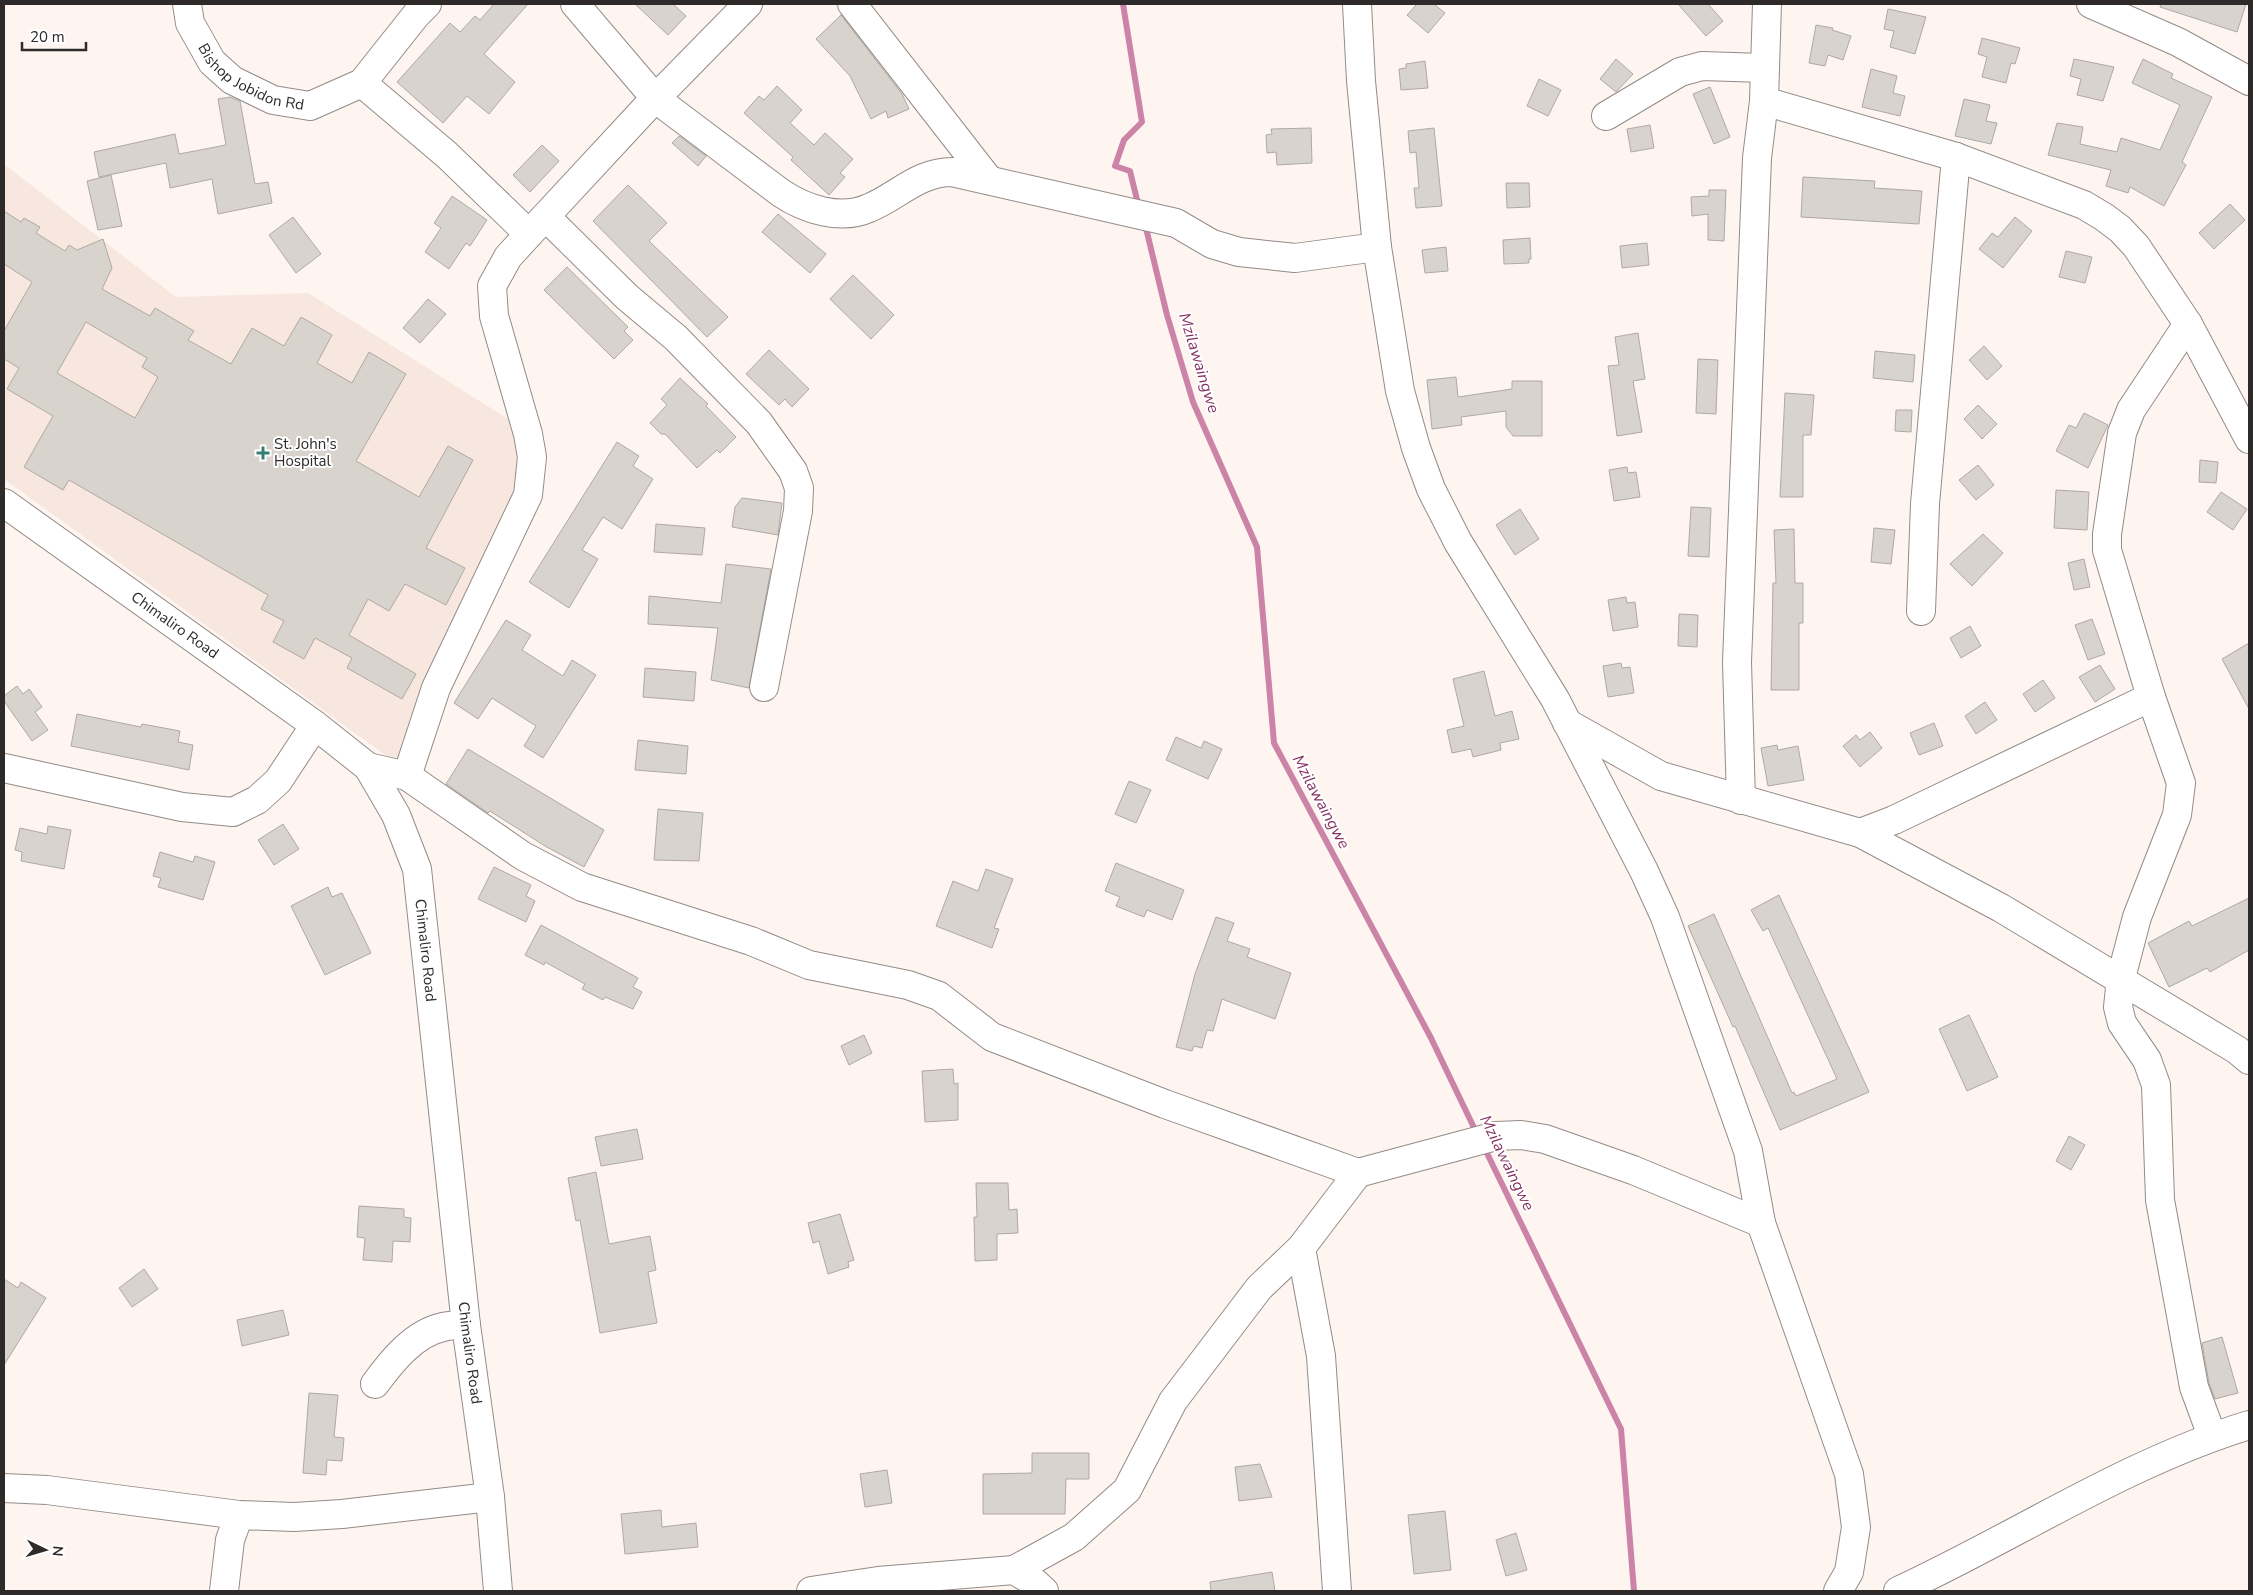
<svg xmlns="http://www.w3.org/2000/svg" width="2253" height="1595" font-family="'Nunito Sans',sans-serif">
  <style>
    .built { fill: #f8e7df }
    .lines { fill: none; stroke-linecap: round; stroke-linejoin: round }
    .stream { stroke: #cb84a7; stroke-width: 6 }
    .building { fill: #d9d3cd; stroke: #afa9a3; fill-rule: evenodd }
    .minor-casing { stroke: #938b88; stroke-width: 30 }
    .minor { stroke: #fff; stroke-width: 28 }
    .poi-dot { fill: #367c73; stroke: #fff; stroke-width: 2 }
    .labels { text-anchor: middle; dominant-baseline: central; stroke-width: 4; stroke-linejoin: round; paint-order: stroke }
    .street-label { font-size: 15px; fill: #2e2a29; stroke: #fff }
    .poi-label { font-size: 15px; fill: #2e2a29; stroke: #fff; text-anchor: start }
    .water-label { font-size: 16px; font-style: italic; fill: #863261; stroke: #fff }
  </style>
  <rect width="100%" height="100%" fill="#fef5f1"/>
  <!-- built -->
  <path class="built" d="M4 164 176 297 308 293 521 427 523 501 399 765 4 479Z"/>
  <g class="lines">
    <!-- stream -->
    <path class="stream" d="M1123 4 1142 122 1124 140 1115 166 1130 171 1139 208
      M1145 224 1167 315 1193 402 1257 547 1274 743 1431 1038 1477 1134
      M1483 1145 1621 1429 1634 1591"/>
  </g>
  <!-- building -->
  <path class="building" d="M494 4H528L484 54 515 82 489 114 467 96 443 123 397 82 450 23 460 32 475 16 480 20Z
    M635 4H673L686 16 668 35Z
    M1417 4H1434L1445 13 1428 33 1407 15Z
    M1678 4H1708L1723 21 1706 36Z
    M2161 4H2246L2237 32 2160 7Z
    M1888 9 1926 17 1915 54 1890 47 1894 31 1884 29Z
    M841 15 902 94 909 109 888 118 886 111 871 119 850 76 816 39Z
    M1816 25 1833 28 1832 30 1851 36 1843 60 1828 55 1825 66 1809 63Z
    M1982 38 2020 48 2015 64 2011 63 2006 83 1982 77 1987 57 1978 54Z
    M1616 59 1633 74 1616 92 1600 79Z
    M2074 59 2114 67 2103 101 2077 95 2081 79 2070 76Z
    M2143 59 2173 74 2171 78 2212 97 2182 162 2186 165 2164 206 2130 187 2128 193 2106 186 2111 170 2048 155 2057 123 2083 127 2080 144 2117 152 2121 138 2160 150 2180 105 2132 83Z
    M1425 61 1428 88 1401 90 1399 69 1406 68V64Z
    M1871 69 1897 76 1893 93 1905 96 1900 116 1862 107Z
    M1539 79 1561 90 1548 116 1527 106Z
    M777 86 802 110 790 123 814 145 825 133 853 159 840 173 845 177 829 195 791 160 793 157 744 113 759 96 764 100Z
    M1710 87 1730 137 1714 144 1693 94Z
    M230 97 240 101 255 184 268 182 272 203 218 214 212 179 170 188 166 163 99 177 94 152 175 134 179 154 226 145 218 99Z
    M1964 99 1990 105 1986 121 1997 123 1991 144 1955 136Z
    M1650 125 1654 148 1631 152 1627 129Z
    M1311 128 1312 163 1277 165 1276 152 1267 153 1266 135 1272 134 1271 129Z
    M1434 128 1442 206 1416 208 1414 188H1419L1416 152 1410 153 1408 131Z
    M679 136 706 156 698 166 672 143Z
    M542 145 559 161 530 192 513 175Z
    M111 175 122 226 98 230 87 181Z
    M1803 177 1875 181 1874 188 1922 191 1919 224 1801 217Z
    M1506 183H1529L1530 207 1507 208Z
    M628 185 667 223 649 241 728 317 707 337 593 221Z
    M1709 190H1726L1724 241 1708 240V214L1692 216 1691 197 1709 196Z
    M452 196 487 220 470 246 466 243 449 269 425 252 441 228 434 223Z
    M2230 204 2245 220 2214 249 2199 233Z
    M4 211 21 222 24 218 40 227 36 233 65 251 69 245 77 250 103 239 112 268 102 289 150 316 155 308 194 331 188 340 231 364 252 328 284 346 301 317 332 335 317 363 352 383 369 352 406 374 356 461 419 497 448 446 473 460 426 548 465 568 446 605 405 584 389 611 368 599 349 635 416 674 402 699 347 668 352 658 315 638 304 659 273 642 284 621 261 609 268 595 69 480 63 490 24 467 53 416 7 389 19 368 4 359V331L32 282 4 264ZM86 322 147 358 142 367 158 377 135 418 57 373Z
    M778 214 826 254 810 273 762 232Z
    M293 217 321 254 296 273 269 235Z
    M2015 217 2032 231 2003 268 1979 249 1992 233 1998 237Z
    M1530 238 1531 259H1529V263L1504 264 1503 240Z
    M1647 243 1649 265 1622 268 1620 246Z
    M1446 247 1448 271 1425 273 1422 250Z
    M2066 251 2092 257 2085 283 2059 277Z
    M567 267 628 327 624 331 633 340 614 359 544 290Z
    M853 275 894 315 871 339 830 299Z
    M428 299 446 314 420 343 403 328Z
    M1638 333 1645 379 1633 381 1642 432 1617 436 1608 366 1619 365 1615 337Z
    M1984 346 2002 366 1987 380 1969 360Z
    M769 350 809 389 792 407 785 399 779 405 746 374Z
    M1875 351 1915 355 1913 382 1873 378Z
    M1698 359 1718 360 1716 414 1696 413Z
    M1456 377 1458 397 1512 389V381H1542V436H1513L1506 427V411L1461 417 1462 425 1432 429 1427 380Z
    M680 378 708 404 706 406 736 437 720 453 717 450 697 468 665 434H661L650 423 667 405 661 399Z
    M1785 393 1814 395 1811 435H1803V497H1780Z
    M1978 405 1997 424 1982 439 1964 419Z
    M1896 410H1912L1911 432 1895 431Z
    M2084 413 2108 425 2088 468 2056 451 2069 425 2076 428Z
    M617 442 639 456 633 466 653 479 622 529 603 517 582 550 598 559 569 608 529 582Z
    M2200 460 2218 462 2216 483 2199 482Z
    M1978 465 1994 485 1976 500 1959 480Z
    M1627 467 1628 473 1636 472 1640 497 1614 501 1609 470Z
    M2056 490 2089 492 2087 530 2054 528Z
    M2221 492 2247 509 2233 530 2207 512Z
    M742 498 782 503 778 535 732 527 735 507Z
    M1691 507 1711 508 1709 557 1688 556Z
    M1520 509 1539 539 1515 555 1496 525Z
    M656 524 705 528 702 555 654 552Z
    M1874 528 1895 530 1891 564 1871 562Z
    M1794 529 1795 583H1803V623H1799V690H1771L1773 583H1776L1774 530Z
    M1983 534 2003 553 1972 586 1950 564Z
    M2084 559 2090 587 2074 590 2068 563Z
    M726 564 771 569 749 688 711 680 718 628 648 624 649 596 721 603Z
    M1626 597 1627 603 1635 602 1638 627 1613 631 1608 600Z
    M1679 614 1698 615 1697 647 1678 646Z
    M2092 619 2105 654 2088 660 2075 625Z
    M506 620 531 635 522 650 563 676 572 660 596 675 543 758 524 746 536 726 492 698 478 719 454 703Z
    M1970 626 1981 646 1961 658 1950 638Z
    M2249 643V709L2222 659Z
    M1621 663 1622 668 1630 667 1634 693 1608 697 1603 666Z
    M2100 665 2115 689 2095 702 2079 677Z
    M645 668 696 672 694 701 643 697Z
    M1484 671 1495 716 1512 711 1519 739 1500 743 1501 750 1473 757 1471 749 1452 753 1447 730 1464 726 1453 679Z
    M2043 680 2055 698 2035 712 2023 694Z
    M17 686 23 694 29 689 42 707 35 712 48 730 32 741 4 701V696Z
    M1985 702 1997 720 1976 734 1965 716Z
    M77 714 141 727 142 724 180 731 178 742 193 745 189 770 71 746Z
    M1934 723 1943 746 1919 755 1910 733Z
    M1870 732 1882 748 1860 767 1843 746 1856 735 1860 740Z
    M1176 737 1201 748 1204 741 1222 749 1208 779 1166 760Z
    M638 740 688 746 686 774 635 770Z
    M1777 745 1778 750 1798 746 1804 780 1768 786 1761 748Z
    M468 749 604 830 584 867 545 846 490 811 488 813 446 784Z
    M1129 781 1151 790 1136 823 1115 814Z
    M658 809 703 813 699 861 654 860Z
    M283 824 299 849 274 865 258 840Z
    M48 826 71 830 64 869 21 861 22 852 15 850 20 828 47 834Z
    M160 852 193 862 195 856 215 862 203 900 158 887 161 878 153 876Z
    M1116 863 1184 890 1172 920 1147 910 1144 917 1116 906 1120 897 1105 891Z
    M494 867 531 885 526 896 535 901 526 922 478 899Z
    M986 869 1013 879 994 928 999 929 992 948 936 926 953 881 978 891Z
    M328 887 332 897 342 893 371 953 325 975 291 906Z
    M1779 895 1869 1092 1780 1130 1735 1026 1733 1027 1688 926 1714 914 1792 1093 1794 1092 1796 1096 1837 1079 1768 928 1763 931 1751 910Z
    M2249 898V950L2210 972 2207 968 2169 987 2148 943 2189 921 2192 926Z
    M1216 917 1234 923 1227 941 1250 949 1247 957 1291 973 1275 1019 1222 999 1213 1031 1207 1030 1202 1048 1194 1046 1192 1051 1176 1047 1195 974Z
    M541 925 638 978 633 987 642 992 633 1009 605 997 603 1000 582 989 585 984 545 962 544 965 525 955Z
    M1969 1015 1998 1077 1967 1091 1939 1029Z
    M864 1035 872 1053 849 1065 841 1046Z
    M953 1069 954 1084 958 1083V1120L925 1122 922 1071Z
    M637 1129 643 1159 601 1166 595 1137Z
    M2069 1136 2085 1145 2071 1170 2056 1161Z
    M596 1172 609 1244 650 1236 656 1270 648 1272 657 1323 600 1333 580 1220 576 1221 568 1178Z
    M976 1183H1008L1009 1210 1017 1209 1018 1233 997 1234V1260L975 1261 974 1217H977Z
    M359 1206 404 1209V1217L411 1218 410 1242 393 1241 392 1262 363 1260 365 1238 357 1237Z
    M840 1214 854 1260 848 1262 849 1267 828 1274 819 1241 813 1243 808 1223Z
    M144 1269 158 1289 132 1307 119 1288Z
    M4 1279 18 1288 21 1282 46 1298 4 1365Z
    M283 1310 289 1335 242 1346 237 1320Z
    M2222 1337 2238 1393 2215 1399 2209 1383 2202 1343Z
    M309 1393 338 1395 334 1437 344 1438 342 1461 327 1460 326 1475 303 1473Z
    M1032 1453H1089V1479H1066L1065 1514H983V1474L1032 1473Z
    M1260 1464 1272 1497 1239 1501 1235 1467Z
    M887 1470 892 1503 865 1507 860 1474Z
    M661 1510 662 1527 696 1523 698 1547 625 1554 621 1514Z
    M1445 1511 1451 1570 1414 1574 1408 1515Z
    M1516 1533 1527 1570 1506 1576 1496 1540Z
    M1272 1572 1275 1591H1211L1210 1582Z"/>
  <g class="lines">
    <defs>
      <g id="minor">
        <path id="s1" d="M187 4 190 23 212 62 232 80 273 100 310 106 362 83 416 15 427 4"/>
        <path d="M575 4 656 99 781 193C805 209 840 221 869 208 898 196 918 172 952 172L1176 223 1212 244 1239 252 1295 258 1377 247"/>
        <path d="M852 4 989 180"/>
        <path d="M1357 4 1361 81 1377 247 1400 391 1416 448 1431 489 1458 542 1555 699 1644 871 1665 917 1748 1151 1761 1223 1849 1474 1856 1527 1849 1572 1838 1591"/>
        <path d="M1767 4 1764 101 1956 157 2084 205 2104 217 2120 229 2136 246 2188 324 2249 439"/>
        <path d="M2091 4 2178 42 2249 81"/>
        <path d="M362 83 447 155 529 234"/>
        <path d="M1606 116 1680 72 1702 66 1764 68"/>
        <path d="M546 217 627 297 676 338 759 423 793 471 799 488 798 511 764 687"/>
        <path d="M2188 324 2131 410 2122 433 2107 534V550L2151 697 2181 783 2177 815 2137 917 2121 978 2118 1007 2122 1023 2147 1060 2156 1085 2160 1200 2194 1387 2212 1436"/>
        <path id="s2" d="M4 503 315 725 368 767 396 815 417 869 466 1325 490 1497 498 1591"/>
        <path d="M1921 611 1925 504 1956 157"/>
        <path d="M1567 723 1661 776 1860 833 2001 908 2237 1050 2249 1060"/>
        <path d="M368 767 407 776 523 856 582 887 751 941 809 965 908 985 939 996 992 1037 1165 1104 1358 1173 1496 1136 1521 1135 1545 1139 1633 1170 1761 1223"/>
        <path d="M4 768 182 807 233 812 257 800 278 781 315 725"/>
        <path d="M407 776 436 688 528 495 532 457 528 434 494 316 492 286 508 257 529 234 645 109 748 4"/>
        <path d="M1741 800 1737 662 1757 158 1764 101"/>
        <path d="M1860 833 1894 820 2151 697"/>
        <path d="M1301 1248 1321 1356 1337 1591"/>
        <path d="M375 1384C391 1362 414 1333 443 1327 450 1325 459 1325 466 1325"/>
        <path d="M4 1488 47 1490 239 1515 294 1517 342 1514 490 1497"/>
        <path d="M1014 1570 1074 1537 1127 1490 1173 1401 1259 1288 1301 1248 1358 1173"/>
        <path d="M224 1591 230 1540 239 1515"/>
        <path d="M811 1591 878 1581 1014 1570 1034 1582 1044 1591"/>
        <path d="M1898 1591C2015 1537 2125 1463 2249 1425"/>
      </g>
    </defs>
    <!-- minor casing -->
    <use href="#minor" class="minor-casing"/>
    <!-- minor -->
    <use href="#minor" class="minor"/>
  </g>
  <!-- markers -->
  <path class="poi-dot" d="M260.5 445.5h5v5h5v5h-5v5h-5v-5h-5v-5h5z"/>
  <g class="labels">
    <!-- street labels -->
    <g class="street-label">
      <text stroke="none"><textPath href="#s1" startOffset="106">Bishop Jobidon Rd</textPath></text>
      <text stroke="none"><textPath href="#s2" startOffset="210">Chimaliro Road</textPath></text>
      <text stroke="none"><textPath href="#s2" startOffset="645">Chimaliro Road</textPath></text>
      <text stroke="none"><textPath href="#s2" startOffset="1050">Chimaliro Road</textPath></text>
    </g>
    <!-- poi labels -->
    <g class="poi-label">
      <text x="274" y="444">St. John's<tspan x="274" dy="17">Hospital</tspan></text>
    </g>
    <!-- water labels -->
    <g class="water-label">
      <text transform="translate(1199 363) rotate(73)">Mzilawaingwe</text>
      <text transform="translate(1321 802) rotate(62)">Mzilawaingwe</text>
      <text transform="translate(1507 1163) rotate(64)">Mzilawaingwe</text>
    </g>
  </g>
  <!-- border -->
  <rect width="2253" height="1595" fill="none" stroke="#2e2a29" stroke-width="10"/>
  <!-- north arrow -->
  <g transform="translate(45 1550) rotate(95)" stroke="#ffffff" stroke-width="4" paint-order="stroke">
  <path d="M0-4L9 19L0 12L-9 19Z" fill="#2e2a29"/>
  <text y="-8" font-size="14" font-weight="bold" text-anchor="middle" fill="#2e2a29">N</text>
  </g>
  <!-- scale -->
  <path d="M22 42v8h64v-8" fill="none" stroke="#2e2a29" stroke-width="2.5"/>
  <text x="30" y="42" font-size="15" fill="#2e2a29" stroke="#ffffff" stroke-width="4" paint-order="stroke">20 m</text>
</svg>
